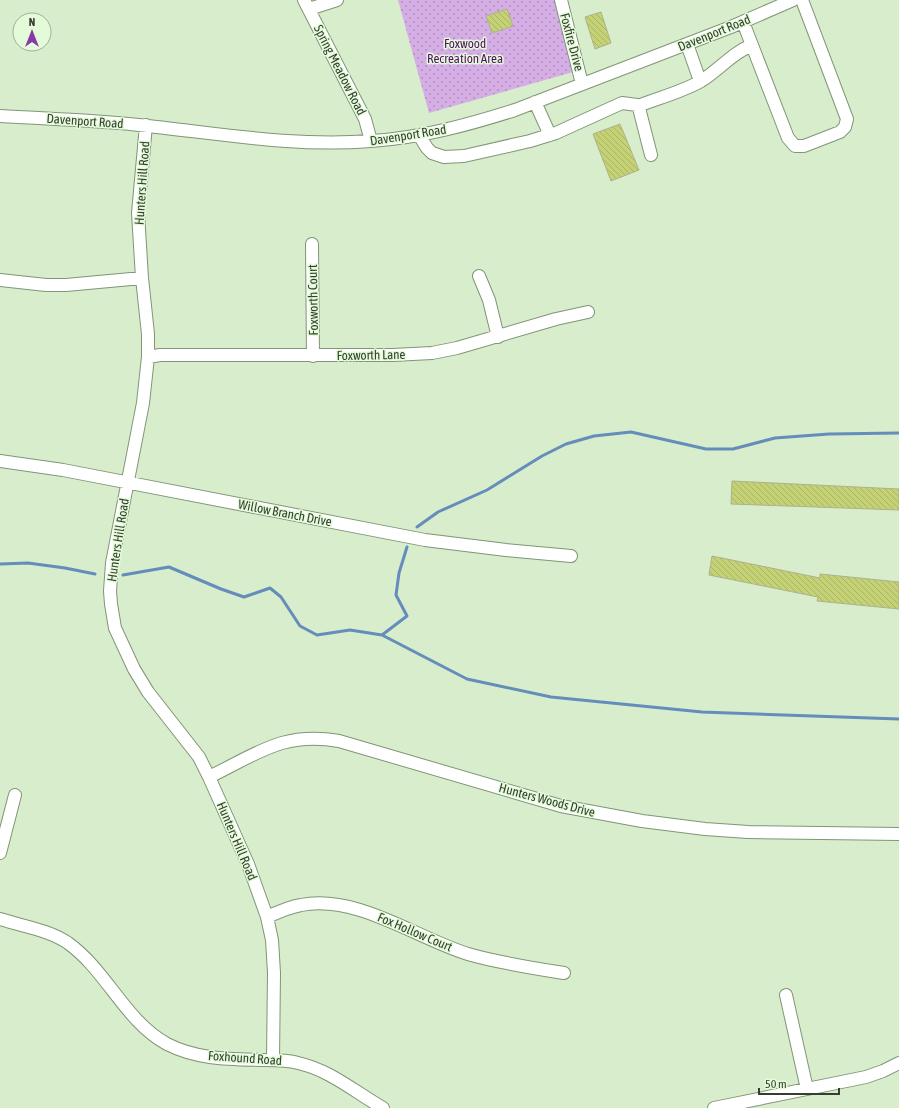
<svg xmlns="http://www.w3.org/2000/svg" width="899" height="1108" font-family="'Asap Condensed',sans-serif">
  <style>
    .park { fill: url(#park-dots) }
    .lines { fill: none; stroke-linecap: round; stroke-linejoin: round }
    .stream { stroke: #658dbb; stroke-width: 3 }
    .building { fill: url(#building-back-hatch); stroke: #acb28e }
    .minor-casing { stroke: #819577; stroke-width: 14 }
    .minor { stroke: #fff; stroke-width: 12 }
    .labels { text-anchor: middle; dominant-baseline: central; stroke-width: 3; stroke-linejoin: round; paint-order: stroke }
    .street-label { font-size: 13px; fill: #353e31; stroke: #e4fbd9 }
    .park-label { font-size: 13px; fill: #530f69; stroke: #e4fbd9 }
  </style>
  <defs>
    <pattern id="park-dots" width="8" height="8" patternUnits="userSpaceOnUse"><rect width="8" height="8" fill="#d5aee5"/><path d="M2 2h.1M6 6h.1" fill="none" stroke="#ae8fba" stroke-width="1.8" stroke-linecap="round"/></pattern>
    <pattern id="building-back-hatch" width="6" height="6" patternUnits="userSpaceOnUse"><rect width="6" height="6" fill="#c4d174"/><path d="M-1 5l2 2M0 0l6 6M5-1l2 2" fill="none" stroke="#a9b465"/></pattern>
  </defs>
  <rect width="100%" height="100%" fill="#d7edcc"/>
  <!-- park -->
  <path class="park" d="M398 0H555L573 67V72L429 113Z"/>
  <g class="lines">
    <!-- stream -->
    <path class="stream" d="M417 527 438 512 487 490 542 456 566 444 594 436 631 432 706 449H733L775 438 829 434 899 433
      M0 564 28 563 65 568 95 574
      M123 575 169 567 221 589 244 597 270 588 281 597 300 626 317 635 350 630 382 635 467 679 551 697 702 712 899 719
      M382 635 407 616 396 595 399 573 407 547"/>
  </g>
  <!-- building -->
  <path class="building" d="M507 9 513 26 492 33 486 16Z
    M601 12 611 43 595 49 585 17Z
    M620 124 639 170 611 181 593 134Z
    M732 481 899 489V510L731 504Z
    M712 556 820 578V574L899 582V609L817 601 818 597 709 575Z"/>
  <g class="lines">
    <defs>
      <path id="minor" d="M304 0 365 119 371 141
        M561 0 582 84
        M309 9 337 0
        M743 22 788 138 795 146H804L840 132 845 127 847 119 802 0
        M687 44 700 81
        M535 102 550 135
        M638 106C658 98 682 92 701 81 719 70 732 53 752 45
        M0 116C49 119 99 120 148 126 222 134 296 147 371 141 420 138 468 125 515 110L731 27 793 0
        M146 125 138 213 142 278 148 334V357L143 403 112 563 110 591 111 604 115 628 134 669 148 692 199 757 209 777 248 864 267 917 272 940 274 973 273 1060
        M419 135 427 148 432 153 444 157 464 156 530 141 556 133 622 103 637 105 639 108 651 155
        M312 244 313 356
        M479 276 489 300 498 337
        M0 280 46 285H66L142 278
        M148 357 160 355H393L432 353 457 348 556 319 588 312
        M0 461 63 470 425 540 506 550 571 556
        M209 777C257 754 283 731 339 741L561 806 642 821 705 829 748 832 899 834
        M0 853 15 795
        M267 917C278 912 289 907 301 905 357 894 416 938 468 954 499 963 532 968 564 973
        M0 919C22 926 49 930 68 943 107 971 125 1021 167 1044 198 1060 232 1059 265 1060 276 1060 288 1060 298 1063 330 1070 355 1092 383 1108
        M786 995 807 1089
        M714 1108 866 1077 883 1071 899 1063"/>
    </defs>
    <!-- minor casing -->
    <use href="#minor" class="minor-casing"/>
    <!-- minor -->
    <use href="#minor" class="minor"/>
  </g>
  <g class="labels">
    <!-- street labels -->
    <g class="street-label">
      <text transform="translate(714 33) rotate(-22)">Davenport Road</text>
      <text transform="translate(572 42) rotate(75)">Foxfire Drive</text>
      <text transform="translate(340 70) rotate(63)">Spring Meadow Road</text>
      <text transform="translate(85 121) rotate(4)">Davenport Road</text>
      <text transform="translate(408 135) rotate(-9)">Davenport Road</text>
      <text transform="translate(142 183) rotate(-86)">Hunters Hill Road</text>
      <text transform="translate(313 300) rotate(-91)">Foxworth Court</text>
      <text transform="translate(371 355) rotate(-1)">Foxworth Lane</text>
      <text transform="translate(285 513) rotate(11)">Willow Branch Drive</text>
      <text transform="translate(118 540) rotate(-81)">Hunters Hill Road</text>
      <text transform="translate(547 800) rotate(15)">Hunters Woods Drive</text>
      <text transform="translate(237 841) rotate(67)">Hunters Hill Road</text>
      <text transform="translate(415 932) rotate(23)">Fox Hollow Court</text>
      <text transform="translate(245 1058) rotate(4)">Foxhound Road</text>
    </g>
    <!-- park labels -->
    <g class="park-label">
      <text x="465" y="43">Foxwood<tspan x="465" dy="15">Recreation Area</tspan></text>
    </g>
  </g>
  <!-- north arrow -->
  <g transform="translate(32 32)"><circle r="19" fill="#e4fbd9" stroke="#9eaf96"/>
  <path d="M0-3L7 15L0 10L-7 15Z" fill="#8a39a8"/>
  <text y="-6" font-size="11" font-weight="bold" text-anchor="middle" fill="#353e31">N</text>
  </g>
  <!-- scale -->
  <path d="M759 1088v6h80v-6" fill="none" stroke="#353e31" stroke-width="2"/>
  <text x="765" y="1088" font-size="12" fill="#353e31" stroke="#e4fbd9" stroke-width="3" paint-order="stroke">50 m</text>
</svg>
